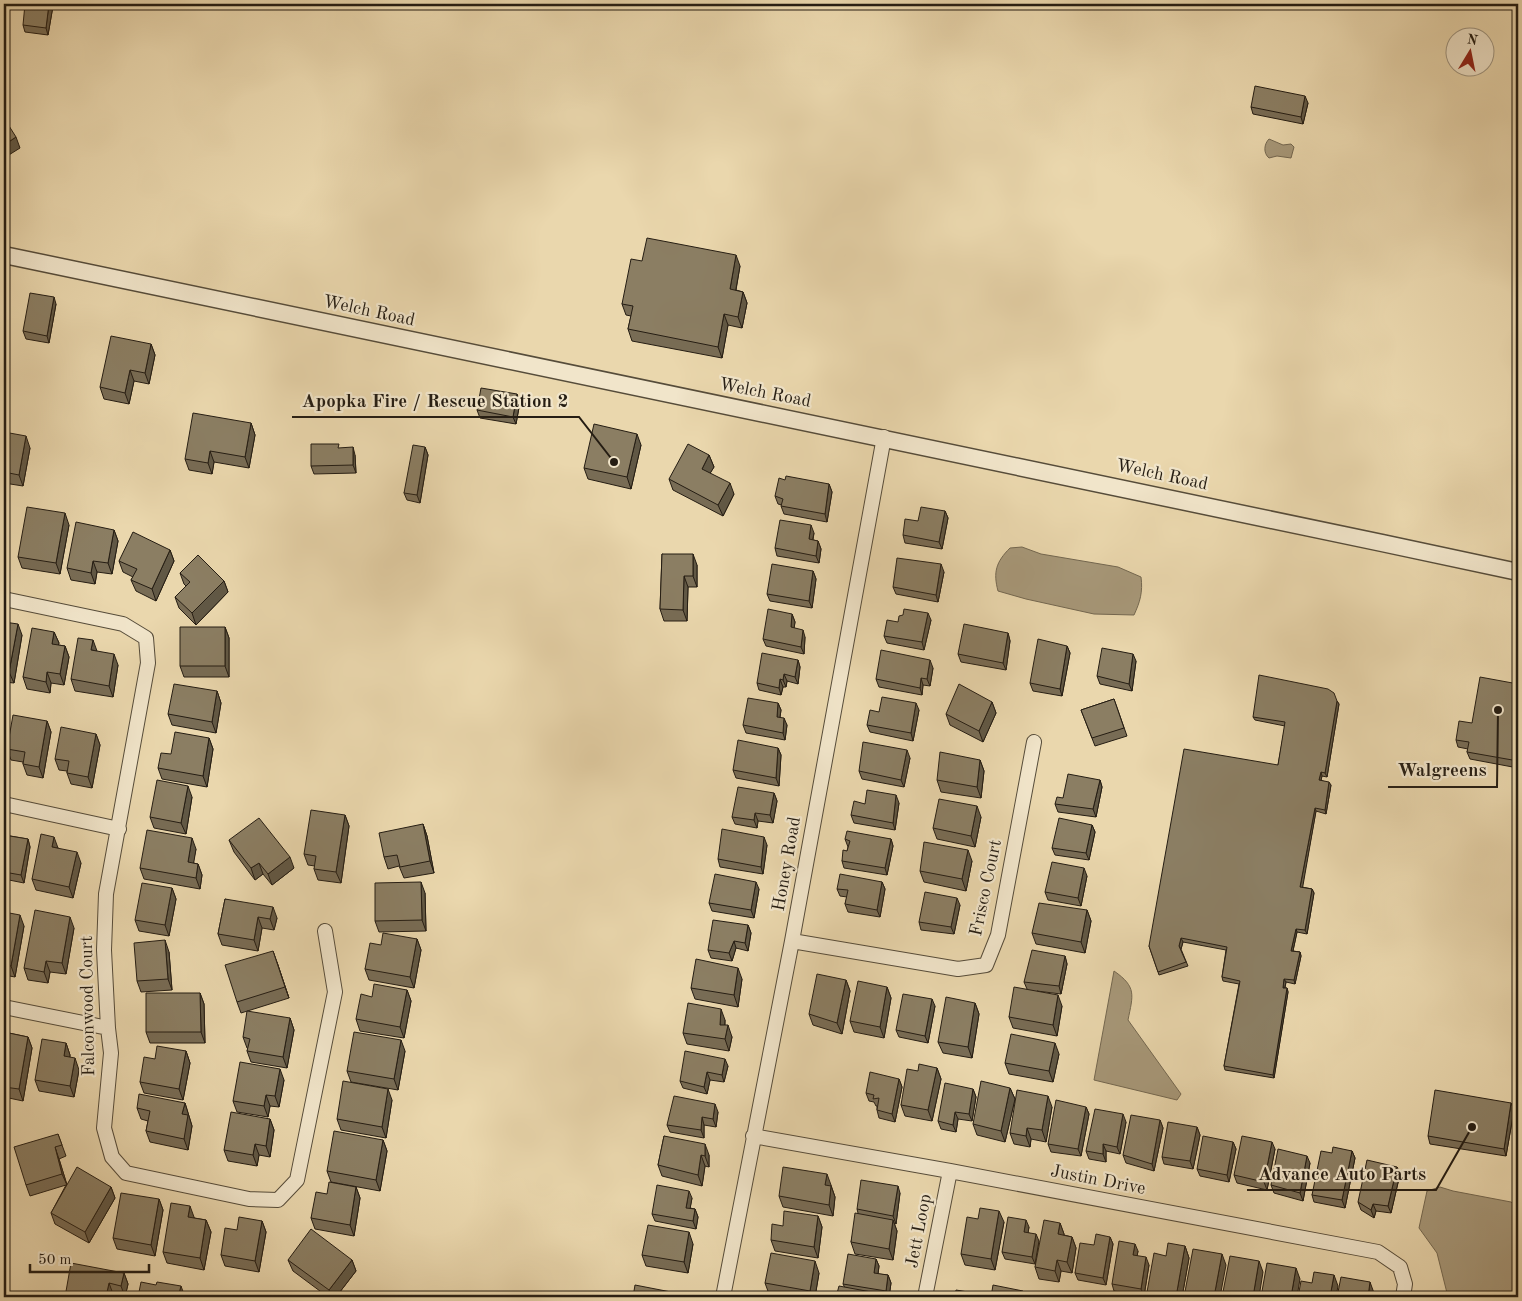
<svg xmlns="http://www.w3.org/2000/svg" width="1522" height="1301" font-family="'Old Standard TT',serif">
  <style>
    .water { fill: #a79879; stroke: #736750 }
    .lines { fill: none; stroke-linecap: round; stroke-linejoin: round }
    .minor-casing { stroke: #564c3a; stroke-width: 16 }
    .tertiary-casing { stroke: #564c3a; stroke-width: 19 }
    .minor { stroke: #f1e5ca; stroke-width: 14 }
    .tertiary { stroke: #f1e5ca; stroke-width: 16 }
    .wall { fill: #786c55; stroke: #251d13 }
    .shaded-wall { fill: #615845; stroke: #251d13 }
    .building { fill: #8b7e63; stroke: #251d13 }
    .labels { text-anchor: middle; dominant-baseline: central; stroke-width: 4.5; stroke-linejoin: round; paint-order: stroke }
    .street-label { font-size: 18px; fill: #251d13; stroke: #f1e5ca }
    .leader { fill: none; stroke: #251d13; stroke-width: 2 }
    .callout-dot { fill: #251d13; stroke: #f1e5ca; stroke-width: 2 }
    .callout-label { font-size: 19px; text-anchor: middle; font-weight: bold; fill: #251d13; stroke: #f1e5ca; stroke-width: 4.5; stroke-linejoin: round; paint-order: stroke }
  </style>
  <rect width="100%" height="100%" fill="#ead7ad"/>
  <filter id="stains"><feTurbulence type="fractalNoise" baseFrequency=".004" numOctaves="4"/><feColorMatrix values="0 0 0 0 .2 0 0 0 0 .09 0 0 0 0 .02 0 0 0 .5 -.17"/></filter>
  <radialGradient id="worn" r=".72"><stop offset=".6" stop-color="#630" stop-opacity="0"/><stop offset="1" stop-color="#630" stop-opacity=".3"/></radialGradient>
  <!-- water -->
  <path class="water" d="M1269 139 1283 145 1291 144 1294 147 1291 158 1277 156 1269 158C1263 153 1264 144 1269 139Z
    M1022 547 1041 554 1118 567 1141 577C1143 592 1140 602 1134 615L1094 614 1026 599 998 591C993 572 996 562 1010 548Z
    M1114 971C1137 987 1133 995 1128 1020L1181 1094 1177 1100 1094 1080Z
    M1440 1187 1453 1191 1511 1202 1518 1207V1297H1448L1437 1253 1419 1228 1427 1191Z"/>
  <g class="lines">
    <defs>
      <path id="minor" d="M4 599 123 624 146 638 148 663 106 894 104 950 108 1028 111 1053 104 1128 112 1157 126 1173 249 1199 278 1200 297 1180 335 992 325 931
        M4 804 119 829
        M792 941 958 969 986 965 998 935 1034 742
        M4 1007 108 1028
        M753 1136 950 1171 1378 1252 1400 1267 1405 1284 1403 1297
        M723 1297 792 941 884 437
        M925 1297 950 1171"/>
      <path id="tertiary" d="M4 255C509 361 1014 464 1518 572"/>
    </defs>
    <!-- minor casing -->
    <use href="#minor" class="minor-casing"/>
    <!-- tertiary casing -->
    <use href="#tertiary" class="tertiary-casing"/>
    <!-- minor -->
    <use href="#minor" class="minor"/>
    <!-- tertiary -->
    <use href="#tertiary" class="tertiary"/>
  </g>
  <!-- wall -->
  <path class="wall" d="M53 6 48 35 25 32 23 25Z
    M1308 103 1303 124 1253 114 1251 107Z
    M642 261 740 266 736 290 743 292 747 303 742 328 728 325 722 358 632 341 628 329 631 316 626 315 622 304Z
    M56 304 49 343 26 339 23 331Z
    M151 344 155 355 149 384 134 381 129 404 104 399 100 387Z
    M520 402 516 424 480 418 477 410Z
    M251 423 255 435 249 468 214 462 212 474 189 470 185 459Z
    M4 432 30 448 23 486 4 483Z
    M641 445 631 489 588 479 584 468Z
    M425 447 428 455 420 503 407 500 404 493Z
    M355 455 356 473 314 474 311 466Z
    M709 455 714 467 710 473 734 494 723 516 673 490 669 479Z
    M829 484 832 492 827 522 784 514 781 506 782 505 778 504 775 496Z
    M945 511 948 518 942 549 905 543 903 535 918 521Z
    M69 525 60 574 22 568 18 557Z
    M114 530 118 541 112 574 97 572 95 584 71 580 67 568Z
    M814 533 813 540 818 541 821 549 819 563 777 556 775 548Z
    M170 550 174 561 156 601 136 591 131 580 133 577 123 572 119 561Z
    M662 554 697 565V587H688L687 621H664L660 609Z
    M813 571 816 579 812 608 770 601 767 594Z
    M944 572 938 602 896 594 893 587Z
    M180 573 224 581 228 592 196 625 179 608 175 597 186 586 184 584Z
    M792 614 795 622 794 628 805 637 804 654 766 646 763 639Z
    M931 620 924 650 887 643 884 636 898 622Z
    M4 622 22 635 14 683 4 682Z
    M225 627 229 638V677H184L180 666Z
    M54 632 59 643 58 645 65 646 69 657 64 685 51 683 50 693 27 689 23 677Z
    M1008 633 1010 641 1006 670 961 662 958 654Z
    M1067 646 1070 653 1062 696 1033 691 1030 683Z
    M798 660 800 667 798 684 787 681 786 687H783L781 695 759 690 757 683Z
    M1136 661 1132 691 1100 684 1097 676Z
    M118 665 113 697 75 691 71 679Z
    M933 668 930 686 923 685 922 695 879 687 876 679Z
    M1518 684V768L1470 759 1467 752 1468 749 1458 747 1456 740 1472 723Z
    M217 691 221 703 216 733 172 725 168 714Z
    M1114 699 1127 736 1095 746 1081 710Z
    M1337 701 1339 704 1327 777 1322 776 1321 780 1331 785 1326 814 1316 811 1302 887 1312 889 1314 893 1307 934 1297 932 1293 951 1300 952 1301 956 1295 984 1286 982 1285 988H1287L1288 992 1274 1078 1225 1070 1224 1066 1239 984 1223 981 1222 977 1226 950 1183 942 1181 949 1188 966 1159 975 1149 946 1278 765 1285 726 1255 720 1253 717Z
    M992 702 996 713 983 742 950 725 946 714Z
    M778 703 781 710 780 717 787 725 785 740 746 733 743 725Z
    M919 710 913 741 870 732 867 725 879 712Z
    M47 721 51 732 43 778 27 775 23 764V762L11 760 7 749Z
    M96 734 100 745 92 788 71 784 67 773V771L59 770 55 759Z
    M209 738 213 749 207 787 162 779 158 768Z
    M778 748 781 755 779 786 736 778 733 770Z
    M910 758 904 787 862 779 859 771Z
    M980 760 984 771 981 798 941 792 937 780Z
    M1100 780 1102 787 1096 817 1058 812 1055 804 1063 798Z
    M774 793 777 801 773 823 758 821 757 828 735 824 732 817Z
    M192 797 186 834 154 828 150 817Z
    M899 803 895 830 854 823 851 815 865 804Z
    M345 815 349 826 341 883 318 880 314 869 315 866 308 865 304 854Z
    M981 817 975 847 937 839 933 828Z
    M423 824 427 836 434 873 404 878 399 866 388 869 384 857Z
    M1092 825 1095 832 1089 860 1055 855 1052 848Z
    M4 835 28 839 30 847 24 883 4 879Z
    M845 839H891L893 846 887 875 844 868 842 861 847 851 848 847Z
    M229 840 294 868 272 885 263 874 255 880 234 852Z
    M767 845 763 874 720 867 718 859Z
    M58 848 81 863 73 898 36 890 32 879Z
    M196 849 193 863 198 864 202 875 200 889 144 879 140 868Z
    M972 861 966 891 924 882 920 871Z
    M1087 876 1081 906 1048 900 1045 892Z
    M882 882 885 889 880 917 848 912 845 904 847 897 840 896 837 889Z
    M172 888 176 899 169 936 139 931 135 920Z
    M759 889 754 918 712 911 709 903Z
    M425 893 426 931 379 932 375 921Z
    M225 899 277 918 274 930 262 928 258 951 222 945 218 934Z
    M960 905 954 934 921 930 919 922Z
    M1087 910 1091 921 1085 953 1036 944 1032 933Z
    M4 912 24 926 15 977 4 975Z
    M748 925 751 933 748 951 736 948 732 961 711 958 708 950Z
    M74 928 66 974 50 972 48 983 28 980 24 968Z
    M417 939 421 950 414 988 369 980 365 969 381 945Z
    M169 952 172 990 141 992 137 981Z
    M1065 956 1067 964 1061 994 1037 991 1062 1006 1057 1036 1013 1028 1009 1017 1027 989 1024 982Z
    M277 962 289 998 241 1013 237 1002Z
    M742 979 738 1007 695 999 691 988Z
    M846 980 850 991 842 1034 813 1025 809 1014Z
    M887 987 891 998 884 1038 854 1032 850 1021Z
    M407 990 411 1001 404 1038 360 1031 356 1019Z
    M200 993 204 1004 205 1043H150L146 1032Z
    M975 1003 979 1014 972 1058 943 1053 938 1042Z
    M935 1006 928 1043 899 1037 896 1030Z
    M290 1018 294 1030 287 1068 251 1062 247 1051 248 1049 247 1048 243 1037Z
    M725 1020V1025L732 1037 729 1051 687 1044 683 1033Z
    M4 1032 28 1037 32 1048 23 1101 4 1097Z
    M66 1043 70 1055V1058L79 1070 74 1097 39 1091 35 1080Z
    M186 1051 190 1063 183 1100 144 1093 140 1082 155 1059Z
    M405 1051 398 1090 351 1082 347 1071Z
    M1059 1054 1053 1082 1009 1074 1005 1063Z
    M728 1066 724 1082 710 1080 707 1094 683 1088 680 1081Z
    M937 1068 941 1079 932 1121 905 1116 901 1105 918 1071Z
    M899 1079 902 1087 895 1122 879 1118 877 1110V1106H876L874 1102 869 1101 866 1093Z
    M284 1080 279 1107 270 1106 268 1117 237 1112 233 1101Z
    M1010 1088 1015 1099 1005 1142 977 1135 973 1124Z
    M973 1089 976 1097 972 1121 958 1119 956 1132 941 1129 938 1121Z
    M392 1100 386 1138 341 1130 337 1119Z
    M185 1103 192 1126 188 1150 150 1142 146 1131 148 1121 141 1119 137 1108Z
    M1511 1103 1514 1110 1506 1156 1430 1144 1428 1136Z
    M1052 1107 1046 1142 1031 1139 1030 1147 1014 1144 1010 1133Z
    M1086 1107 1089 1114 1081 1156 1051 1152 1048 1144Z
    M718 1112 716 1127 704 1125V1138L670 1132 667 1125Z
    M270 1119 274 1130 270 1157 259 1155 257 1166 228 1161 224 1150Z
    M1160 1120 1163 1128 1154 1171 1126 1163 1123 1155Z
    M1126 1122 1120 1154 1106 1151V1162L1089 1159 1086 1151Z
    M1197 1127 1200 1135 1193 1169 1164 1164 1162 1157Z
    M58 1134 66 1156 59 1159 67 1185 111 1187 115 1198 89 1243 55 1224 51 1213 66 1185 30 1196 26 1185Z
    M664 1136 709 1155V1167L705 1166 702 1186 662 1176 658 1165Z
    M383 1140 387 1151 380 1191 331 1182 327 1171Z
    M1233 1142 1236 1149 1229 1182 1200 1176 1197 1169Z
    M1275 1149 1267 1190 1237 1183 1234 1175Z
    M1352 1151 1355 1158 1345 1208 1314 1202 1312 1195 1332 1153Z
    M1310 1163 1303 1201 1274 1193 1271 1185Z
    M1397 1167 1400 1174 1391 1213 1376 1211 1374 1218 1361 1210 1358 1202Z
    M831 1185 835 1197 833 1216 783 1207 779 1196Z
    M356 1187 360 1198 354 1236 315 1229 311 1218 327 1194Z
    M900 1193 896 1224 894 1223 897 1231 893 1260 855 1254 851 1242 858 1213 857 1209Z
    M692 1198 690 1208 695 1209 698 1217 696 1229 655 1221 652 1214Z
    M159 1199 163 1210 155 1256 117 1249 113 1238Z
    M818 1216 822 1227 818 1258 775 1251 771 1240 783 1226Z
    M194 1217V1218L206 1220 211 1232 204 1270 167 1263 163 1252Z
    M262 1221 266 1232 259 1272 225 1266 221 1255 237 1230Z
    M1004 1222 995 1270 965 1265 961 1254Z
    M1060 1223 1064 1234V1235L1072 1237 1076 1248 1072 1273 1061 1271 1059 1282 1039 1279 1035 1267Z
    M1029 1227 1028 1232 1039 1241 1035 1264 1005 1259 1002 1252Z
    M1110 1237 1113 1244 1106 1285 1078 1280 1075 1273 1094 1245Z
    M693 1244 688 1273 646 1266 642 1255Z
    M1185 1246 1189 1258 1182 1297H1149L1147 1292 1166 1256Z
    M1138 1251 1137 1256 1149 1265 1144 1296 1114 1291 1112 1284Z
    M876 1259 879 1266 878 1274 888 1275 891 1283 889 1297H836L845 1288 843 1284Z
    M288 1260H352L356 1271 336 1297H328L293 1271Z
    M124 1273 128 1284 125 1297 113 1294 112 1297H65Z
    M819 1273 815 1297H786L769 1294 765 1283Z"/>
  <!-- shaded-wall -->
  <path class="shaded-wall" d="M49 4H52L53 6 48 35 46 28Z
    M1305 96 1308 103 1303 124 1301 117Z
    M16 137 20 148 4 158V145Z
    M736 255 740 266 734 300 730 289Z
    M743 292 747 303 742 328 738 317Z
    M54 297 56 304 49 343 47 336Z
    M724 314 728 325 722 358 718 347Z
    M151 344 155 355 149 384 145 373Z
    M130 370 134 381 129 404 125 393Z
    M517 394 520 402 516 424 513 417Z
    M251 423 255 435 249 468 245 457Z
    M637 434 641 445 631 489 627 477Z
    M26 436 30 448 23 486 19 475Z
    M353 447 355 455 356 473 353 465Z
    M425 447 428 455 420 503 417 495Z
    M210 451 214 462 212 474 208 463Z
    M709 455 714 467 706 480 702 469Z
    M730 483 734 494 723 516 718 505Z
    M829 484 832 492 827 522 825 514Z
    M945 511 948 518 942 549 939 542Z
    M65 513 69 525 60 574 56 563Z
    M811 525 814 533 811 547 809 539Z
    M114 530 118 541 112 574 108 563Z
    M818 541 821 549 819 563 816 556Z
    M170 550 174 561 156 601 152 589Z
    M693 554 697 565V587L693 576Z
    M93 561 97 572 95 584 91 573Z
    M941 564 944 572 938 602 936 595Z
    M813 571 816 579 812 608 809 601Z
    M684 576 688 587 687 621 683 610Z
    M224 581 228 592 196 625 192 613Z
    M928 613 931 620 924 650 922 642Z
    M792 614 795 622 793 635 791 627Z
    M18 624 22 635 14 683 9 672Z
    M225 627 229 638V677L225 666Z
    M803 630 805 637 804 654 801 647Z
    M54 632 59 643 56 655 52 644Z
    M1008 633 1010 641 1006 670 1003 663Z
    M93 640 97 651 91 650Z
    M65 646 69 657 64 685 60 674Z
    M1067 646 1070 653 1062 696 1060 689Z
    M114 654 118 665 113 697 109 686Z
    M1133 654 1136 661 1132 691 1129 684Z
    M798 660 800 667 798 684 795 677Z
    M930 660 933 668 930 686 927 679Z
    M47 672 51 683 50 693 46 682Z
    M784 674 787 681 786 687 783 680Z
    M921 678 923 685 922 695 920 688Z
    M780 679 783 687 781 695 779 688Z
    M217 691 221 703 216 733 212 722Z
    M1337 701 1339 704 1327 777 1325 773Z
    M992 702 996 713 983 742 979 731Z
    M778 703 781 710 779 724 777 717Z
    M916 703 919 710 913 741 911 733Z
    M784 718 787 725 785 740 783 733Z
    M47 721 51 732 43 778 39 767Z
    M96 734 100 745 92 788 88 777Z
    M209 738 213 749 207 787 203 776Z
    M778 748 781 755 779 786 776 778Z
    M907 750 910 758 904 787 901 780Z
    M980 760 984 771 981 798 977 787Z
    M1321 772 1322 776 1320 784 1319 780Z
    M1100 780 1102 787 1096 817 1093 809Z
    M1329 782 1331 785 1326 814 1325 810Z
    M188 786 192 797 186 834 181 823Z
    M774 793 777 801 773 823 770 815Z
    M896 795 899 803 895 830 893 823Z
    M977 806 981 817 975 847 971 836Z
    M1315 808 1316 811 1302 891 1300 887Z
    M755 813 758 821 757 828 754 820Z
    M345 815 349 826 341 883 336 872Z
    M423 824 427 836 434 873 430 861Z
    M1092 825 1095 832 1089 860 1086 853Z
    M54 837 58 848 52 847Z
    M764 837 767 845 763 874 761 867Z
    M192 838 196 849 192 873 188 862Z
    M28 839 30 847 24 883 21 875Z
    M891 839 893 846 887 875 885 868Z
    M968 850 972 861 966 891 962 879Z
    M77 852 81 863 73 898 69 887Z
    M290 857 294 868 272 885 268 874Z
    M259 863 263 874 255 880 251 868Z
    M198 864 202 875 200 889 196 878Z
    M1084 868 1087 876 1081 906 1078 898Z
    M421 882 425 893 426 931 422 920Z
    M756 882 759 889 754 918 751 910Z
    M882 882 885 889 880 917 877 910Z
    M172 888 176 899 169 936 165 925Z
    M1312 889 1314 893 1307 934 1305 930Z
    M957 898 960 905 954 934 951 927Z
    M273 907 277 918 274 930 270 919Z
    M1087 910 1091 921 1085 953 1081 942Z
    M20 915 24 926 15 977 11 966Z
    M70 917 74 928 66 974 62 963Z
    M258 917 262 928 258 951 254 940Z
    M748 925 751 933 748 951 745 943Z
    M1296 929 1297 932 1292 955 1291 951Z
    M1181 938 1183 942 1181 949 1179 946Z
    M417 939 421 950 414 988 410 977Z
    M165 940 169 952 172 990 168 979Z
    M734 941 736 948 732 961 729 953Z
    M273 951 277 962 289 998 285 987Z
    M1300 952 1301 956 1295 984 1294 980Z
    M1065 956 1067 964 1061 994 1059 986Z
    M46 961 50 972 48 983 44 972Z
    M738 968 742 979 738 1007 734 995Z
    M1284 979 1286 982 1284 991 1283 988Z
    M846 980 850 991 842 1034 837 1023Z
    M887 987 891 998 884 1038 880 1027Z
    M1287 988 1288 992 1274 1078 1273 1075Z
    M407 990 411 1001 404 1038 400 1027Z
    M200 993 204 1004 205 1043 201 1032Z
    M1058 995 1062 1006 1057 1036 1053 1025Z
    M932 999 935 1006 928 1043 925 1036Z
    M975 1003 979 1014 972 1058 968 1047Z
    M721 1009 725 1020 724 1036 720 1025Z
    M290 1018 294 1030 287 1068 283 1057Z
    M728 1025 732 1037 729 1051 725 1039Z
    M28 1037 32 1048 23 1101 19 1089Z
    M401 1040 405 1051 398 1090 394 1079Z
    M66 1043 70 1055 68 1068 64 1056Z
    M1055 1043 1059 1054 1053 1082 1049 1071Z
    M186 1051 190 1063 183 1100 179 1089Z
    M75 1058 79 1070 74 1097 70 1086Z
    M725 1059 728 1066 724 1082 722 1075Z
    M937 1068 941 1079 932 1121 928 1110Z
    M280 1069 284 1080 279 1107 275 1096Z
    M707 1072 710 1080 707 1094 704 1087Z
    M899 1079 902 1087 895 1122 892 1114Z
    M1010 1088 1015 1099 1005 1142 1001 1131Z
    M388 1089 392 1100 386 1138 382 1127Z
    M973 1089 976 1097 972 1121 969 1114Z
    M266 1095 270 1106 268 1117 264 1106Z
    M1048 1096 1052 1107 1046 1142 1042 1130Z
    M185 1103 192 1126 188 1150 184 1139 182 1114Z
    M1511 1103 1514 1110 1506 1156 1504 1149Z
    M715 1104 718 1112 716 1127 713 1119Z
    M1086 1107 1089 1114 1081 1156 1078 1149Z
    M955 1112 958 1119 956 1132 953 1125Z
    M1123 1114 1126 1122 1120 1154 1117 1147Z
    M702 1117 704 1125V1138L701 1130Z
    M270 1119 274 1130 270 1157 266 1146Z
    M1160 1120 1163 1128 1154 1171 1152 1164Z
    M1197 1127 1200 1135 1193 1169 1190 1161Z
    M1027 1128 1031 1139 1030 1147 1026 1136Z
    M383 1140 387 1151 380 1191 376 1180Z
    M1233 1142 1236 1149 1229 1182 1227 1175Z
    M1272 1142 1275 1149 1267 1190 1264 1182Z
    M255 1144 259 1155 257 1166 253 1155Z
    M705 1144 709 1155V1167L705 1156Z
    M1103 1144 1106 1151V1162L1103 1154Z
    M55 1147 59 1159 67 1185 62 1174Z
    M1352 1151 1355 1158 1345 1208 1342 1200Z
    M701 1155 705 1166 702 1186 698 1175Z
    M1307 1156 1310 1163 1303 1201 1300 1193Z
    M1397 1167 1400 1174 1391 1213 1388 1206Z
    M827 1174 831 1185 829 1196 825 1185Z
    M831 1186 835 1197 833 1216 829 1205Z
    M898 1186 900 1193 896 1224 893 1216Z
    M111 1187 115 1198 89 1243 85 1232Z
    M356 1187 360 1198 354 1236 350 1225Z
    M689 1191 692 1198 689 1215 686 1208Z
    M159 1199 163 1210 155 1256 151 1245Z
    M1373 1204 1376 1211 1374 1218 1371 1210Z
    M190 1206 194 1217 192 1228 188 1217Z
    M695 1209 698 1217 696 1229 693 1221Z
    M999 1211 1004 1222 995 1270 991 1259Z
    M818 1216 822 1227 818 1258 814 1247Z
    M206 1220 211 1232 204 1270 200 1258Z
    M893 1220 897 1231 893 1260 889 1249Z
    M1026 1220 1029 1227 1027 1239 1024 1232Z
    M262 1221 266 1232 259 1272 255 1261Z
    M1060 1223 1064 1234 1062 1245 1058 1234Z
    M689 1232 693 1244 688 1273 684 1262Z
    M1036 1234 1039 1241 1035 1264 1032 1257Z
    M1072 1237 1076 1248 1072 1273 1067 1262Z
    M1110 1237 1113 1244 1106 1285 1103 1278Z
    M1135 1244 1138 1251 1136 1263 1133 1255Z
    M1185 1246 1189 1258 1182 1297H1176Z
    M1222 1254 1226 1265 1220 1297H1214Z
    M1146 1257 1149 1265 1144 1296 1141 1289Z
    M876 1259 879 1266 877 1281 874 1273Z
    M352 1260 356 1271 336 1297H332L329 1290Z
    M1057 1260 1061 1271 1059 1282 1055 1271Z
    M815 1261 819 1273 815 1297H812L810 1291Z
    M1259 1261 1263 1272 1259 1297H1253Z
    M1296 1268 1300 1279 1297 1297H1291Z
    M124 1273 128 1284 125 1297 121 1286Z
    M888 1275 891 1283 889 1297 886 1291Z
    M1334 1275 1338 1286 1336 1297H1330Z
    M1370 1282 1374 1293V1297H1368Z
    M109 1283 113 1294 112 1297H106Z
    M181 1286 185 1297H178Z
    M1023 1291 1026 1297H1022Z"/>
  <!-- building -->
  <path class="building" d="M25 4H49L46 28 23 25Z
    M1255 86 1305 96 1301 117 1251 107Z
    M4 118 16 137 4 145Z
    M647 238 736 255 730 289 743 292 738 317 724 314 718 347 628 329 633 306 622 304 631 259 642 261Z
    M30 293 54 297 47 336 23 331Z
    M111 336 151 344 145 373 130 370 125 393 100 387Z
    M481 388 517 394 513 417 477 410Z
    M193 413 251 423 245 457 210 451 208 463 185 459Z
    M594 424 637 434 627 477 584 468Z
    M4 432 26 436 19 475 4 472Z
    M311 444H339L338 448 353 447V465L311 466Z
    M688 444 709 455 702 469 730 483 718 505 669 479Z
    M413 445 425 447 417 495 404 493Z
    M786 476 829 484 825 514 781 506 783 499 775 496 779 478 785 480Z
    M27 507 65 513 56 563 18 557Z
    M921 507 945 511 939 542 903 535 905 519 918 521Z
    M780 520 811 525 809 539 818 541 816 556 775 548Z
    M76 522 114 530 108 563 93 561 91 573 67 568Z
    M133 532 170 550 152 589 131 580 137 569 119 561Z
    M662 554H693V576H684L683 610 660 609Z
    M198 555 224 581 192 613 175 597 190 582 180 573Z
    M897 558 941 564 936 595 893 587Z
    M772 564 813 571 809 601 767 594Z
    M768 609 792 614 791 627 803 630 801 647 763 639Z
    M904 609 928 613 922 642 884 636 887 620 898 622 899 616 903 615Z
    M4 622 18 624 9 672 4 671Z
    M964 624 1008 633 1003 663 958 654Z
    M180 627H225V666H180Z
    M32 628 54 632 52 644 65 646 60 674 47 672 46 682 23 677Z
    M78 638 93 640 91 650 114 654 109 686 71 679Z
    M1038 639 1067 646 1060 689 1030 683Z
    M1102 648 1133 654 1129 684 1097 676Z
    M881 650 930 660 927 679 921 678 920 688 876 679Z
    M762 653 798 660 795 677 784 674 783 680 780 679 779 688 757 683Z
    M1259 675 1328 689 1334 693 1337 701 1325 773 1321 772 1319 780 1329 782 1325 810 1315 808 1300 887 1312 889 1305 930 1296 929 1291 951 1300 952 1294 980 1284 979 1283 988H1287L1273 1075 1224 1066 1240 981 1222 977 1227 947 1181 938 1179 946 1186 962 1158 972 1149 946 1184 749 1278 765 1285 722 1253 717Z
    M1480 677 1518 684V761L1467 752 1469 742 1456 740 1459 721 1472 723Z
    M174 684 217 691 212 722 168 714Z
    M959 684 992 702 979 731 946 714Z
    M882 697 916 703 911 733 867 725 870 710 879 712Z
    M748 698 778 703 777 717 784 718 783 733 743 725Z
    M1114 699 1124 728 1092 738 1081 710Z
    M13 715 47 721 39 767 23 764 25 752 7 749Z
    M61 727 96 734 88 777 67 773 69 761 55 759Z
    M175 732 209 738 203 776 158 768 161 753 171 754Z
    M738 740 778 748 776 778 733 770Z
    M863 742 907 750 901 780 859 771Z
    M940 752 980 760 977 787 937 780Z
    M1068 774 1100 780 1093 809 1055 804 1057 797 1063 798Z
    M157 780 188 786 181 823 150 817Z
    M738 787 774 793 770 815 755 813 754 820 732 817Z
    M867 790 896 795 893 823 851 815 854 801 865 804Z
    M939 799 977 806 971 836 933 828Z
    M311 810 345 815 336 872 314 869 316 856 304 854Z
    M259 818 290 857 268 874 259 863 251 868 229 840Z
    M1059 818 1092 825 1086 853 1052 848Z
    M423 824 430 861 400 867 397 855 384 857 379 833Z
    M722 829 764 837 761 867 718 859Z
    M147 830 192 838 188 862 198 864 196 878 140 868Z
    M847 831 891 839 885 868 842 861 843 850 847 851 850 841 845 839Z
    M41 834 54 837 52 847 77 852 69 887 32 879Z
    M4 835 28 839 21 875 4 872Z
    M924 842 968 850 962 879 920 871Z
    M1052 862 1084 868 1078 898 1045 892Z
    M715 874 756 882 751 910 709 903Z
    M840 874 882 882 877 910 845 904 848 890 837 889Z
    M421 882 422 920 375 921V883Z
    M142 883 172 888 165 925 135 920Z
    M925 892 957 898 951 927 919 922Z
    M225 899 273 907 270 919 258 917 254 940 218 934Z
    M1039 903 1087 910 1081 942 1032 933Z
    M35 910 70 917 62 963 46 961 44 972 24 968Z
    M4 912 20 915 11 966 4 965Z
    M713 920 748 925 745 943 734 941 729 953 708 950Z
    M383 933 417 939 410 977 365 969 370 943 381 945Z
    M165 940 168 979 137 981 134 943Z
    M1032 950 1065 956 1059 986 1024 982Z
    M273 951 285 987 237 1002 225 965Z
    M696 959 738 968 734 995 691 988Z
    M817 974 846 980 837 1023 809 1014Z
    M858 981 887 987 880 1027 850 1021Z
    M374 984 407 990 400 1027 356 1019 361 994 372 997Z
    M1014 987 1058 995 1053 1025 1009 1017Z
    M146 993H200L201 1032H146Z
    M903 994 932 999 925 1036 896 1030Z
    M946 997 975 1003 968 1047 938 1042Z
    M688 1003 721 1009 720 1025H728L725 1039 683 1033Z
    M247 1011 290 1018 283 1057 247 1051 250 1039 243 1037Z
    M4 1032 28 1037 19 1089 4 1087Z
    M354 1032 401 1040 394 1079 347 1071Z
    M1011 1034 1055 1043 1049 1071 1005 1063Z
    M42 1039 66 1043 64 1056 75 1058 70 1086 35 1080Z
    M157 1046 186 1051 179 1089 140 1082 144 1057 155 1059Z
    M685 1051 725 1059 722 1075 707 1072 704 1087 680 1081Z
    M240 1062 280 1069 275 1096 266 1095 264 1106 233 1101Z
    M919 1064 937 1068 928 1110 901 1105 907 1069 918 1071Z
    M870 1072 899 1079 892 1114 877 1110 879 1098 873 1099 874 1095 866 1093Z
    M343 1081 388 1089 382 1127 337 1119Z
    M981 1081 1010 1088 1001 1131 973 1124Z
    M945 1083 973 1089 969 1114 955 1112 953 1125 938 1121Z
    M1017 1090 1048 1096 1042 1130 1027 1128 1026 1136 1010 1133Z
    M1435 1090 1511 1103 1504 1149 1428 1136Z
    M139 1094 185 1103 182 1114 188 1115 184 1139 146 1131 150 1111 137 1108Z
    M674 1096 715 1104 713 1119 702 1117 701 1130 667 1125Z
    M1056 1100 1086 1107 1078 1149 1048 1144Z
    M1095 1109 1123 1114 1117 1147 1103 1144V1154L1086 1151Z
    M231 1112 270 1119 266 1146 255 1144 253 1155 224 1150Z
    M1131 1115 1160 1120 1152 1164 1123 1155Z
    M1168 1122 1197 1127 1190 1161 1162 1157Z
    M334 1131 383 1140 376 1180 327 1171Z
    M58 1134 62 1145 55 1147 62 1174 26 1185 14 1147Z
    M664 1136 705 1144V1156L701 1155 698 1175 658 1165Z
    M1203 1136 1233 1142 1227 1175 1197 1169Z
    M1242 1136 1272 1142 1264 1182 1234 1175Z
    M1333 1147 1352 1151 1342 1200 1312 1195 1321 1151 1332 1153Z
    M1278 1149 1307 1156 1300 1193 1271 1185Z
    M1367 1160 1397 1167 1388 1206 1373 1204 1371 1210 1358 1202Z
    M77 1167 111 1187 85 1232 51 1213Z
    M783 1167 827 1174 825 1185 831 1186 829 1205 779 1196Z
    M861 1180 898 1186 893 1216 857 1209Z
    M329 1182 356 1187 350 1225 311 1218 316 1192 327 1194Z
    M657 1185 689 1191 686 1208 695 1209 693 1221 652 1214Z
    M121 1193 159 1199 151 1245 113 1238Z
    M171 1203 190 1206 188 1217 206 1220 200 1258 163 1252Z
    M980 1208 999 1211 991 1259 961 1254 967 1217 978 1219Z
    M784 1211 818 1216 814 1247 771 1240 772 1224 783 1226Z
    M855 1213 893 1220 889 1249 851 1242Z
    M239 1217 262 1221 255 1261 221 1255 225 1228 237 1230Z
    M1008 1217 1026 1220 1024 1232 1036 1234 1032 1257 1002 1252Z
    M1044 1220 1060 1223 1058 1234 1072 1237 1067 1262 1057 1260 1055 1271 1035 1267Z
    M648 1225 689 1232 684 1262 642 1255Z
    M311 1229 352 1260 329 1290 288 1260Z
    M1096 1234 1110 1237 1103 1278 1075 1273 1080 1243 1094 1245Z
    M1119 1241 1135 1244 1133 1255 1146 1257 1141 1289 1112 1284Z
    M1168 1243 1185 1246 1176 1297 1147 1292 1154 1253 1166 1256Z
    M1193 1249 1222 1254 1214 1297H1184Z
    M771 1253 815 1261 810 1291 765 1283Z
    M848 1254 876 1259 874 1273 888 1275 886 1291 843 1284Z
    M1230 1256 1259 1261 1253 1297H1222Z
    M71 1263 124 1273 121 1286 109 1283 106 1297H65Z
    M1267 1263 1296 1268 1291 1297H1261Z
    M1314 1272 1334 1275 1330 1297H1298L1301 1281 1312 1283Z
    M1341 1277 1370 1282 1368 1297H1337Z
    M141 1282 156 1285 157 1282 181 1286 178 1297H138Z
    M635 1285 671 1292 670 1297H633Z
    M993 1285 1023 1291 1022 1297H991Z
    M839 1286 882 1294 881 1297H836Z
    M956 1290 986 1295 985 1297H955Z"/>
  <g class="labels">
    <!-- street labels -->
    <g class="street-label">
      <text transform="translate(369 311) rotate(12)">Welch Road</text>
      <text transform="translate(765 393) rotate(11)">Welch Road</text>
      <text transform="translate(1162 475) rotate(12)">Welch Road</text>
      <text transform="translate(787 864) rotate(-80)">Honey Road</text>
      <text transform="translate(986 888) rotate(-78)">Frisco Court</text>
      <text transform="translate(88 1006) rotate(-91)">Falconwood Court</text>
      <text transform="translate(1098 1180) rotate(11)">Justin Drive</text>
      <text transform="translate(919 1231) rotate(-79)">Jett Loop</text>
    </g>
  </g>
  <!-- callouts -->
  <path class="leader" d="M614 462L579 417H292M1498 710L1497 787H1388M1472 1127L1436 1190H1247"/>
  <g class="callout-dot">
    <circle cx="614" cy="462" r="5"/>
    <circle cx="1498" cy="710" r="5"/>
    <circle cx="1472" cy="1127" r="5"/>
  </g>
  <g class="callout-label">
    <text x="435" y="407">Apopka Fire / Rescue Station 2</text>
    <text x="1442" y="776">Walgreens</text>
    <text x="1342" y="1180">Advance Auto Parts</text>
  </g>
  <!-- margin -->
  <rect width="1522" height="1301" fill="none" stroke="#ead7ad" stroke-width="20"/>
  <rect x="5" y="5" width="1512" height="1291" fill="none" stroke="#251d13" stroke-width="2.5"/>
  <rect x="10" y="10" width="1502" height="1281" fill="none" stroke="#251d13"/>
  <!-- north arrow -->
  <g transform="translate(1470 52) rotate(10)"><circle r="24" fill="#f1e5ca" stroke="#9f9581"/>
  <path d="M0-4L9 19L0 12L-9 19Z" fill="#8f2418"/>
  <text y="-8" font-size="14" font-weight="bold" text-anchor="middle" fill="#251d13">N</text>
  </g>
  <!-- scale -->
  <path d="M30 1264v8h119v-8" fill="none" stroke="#251d13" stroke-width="2.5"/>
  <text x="38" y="1264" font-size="15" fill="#251d13" stroke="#f1e5ca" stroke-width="4" paint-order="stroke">50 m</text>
  <rect width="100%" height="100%" filter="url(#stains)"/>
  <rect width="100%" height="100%" fill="url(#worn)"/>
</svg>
